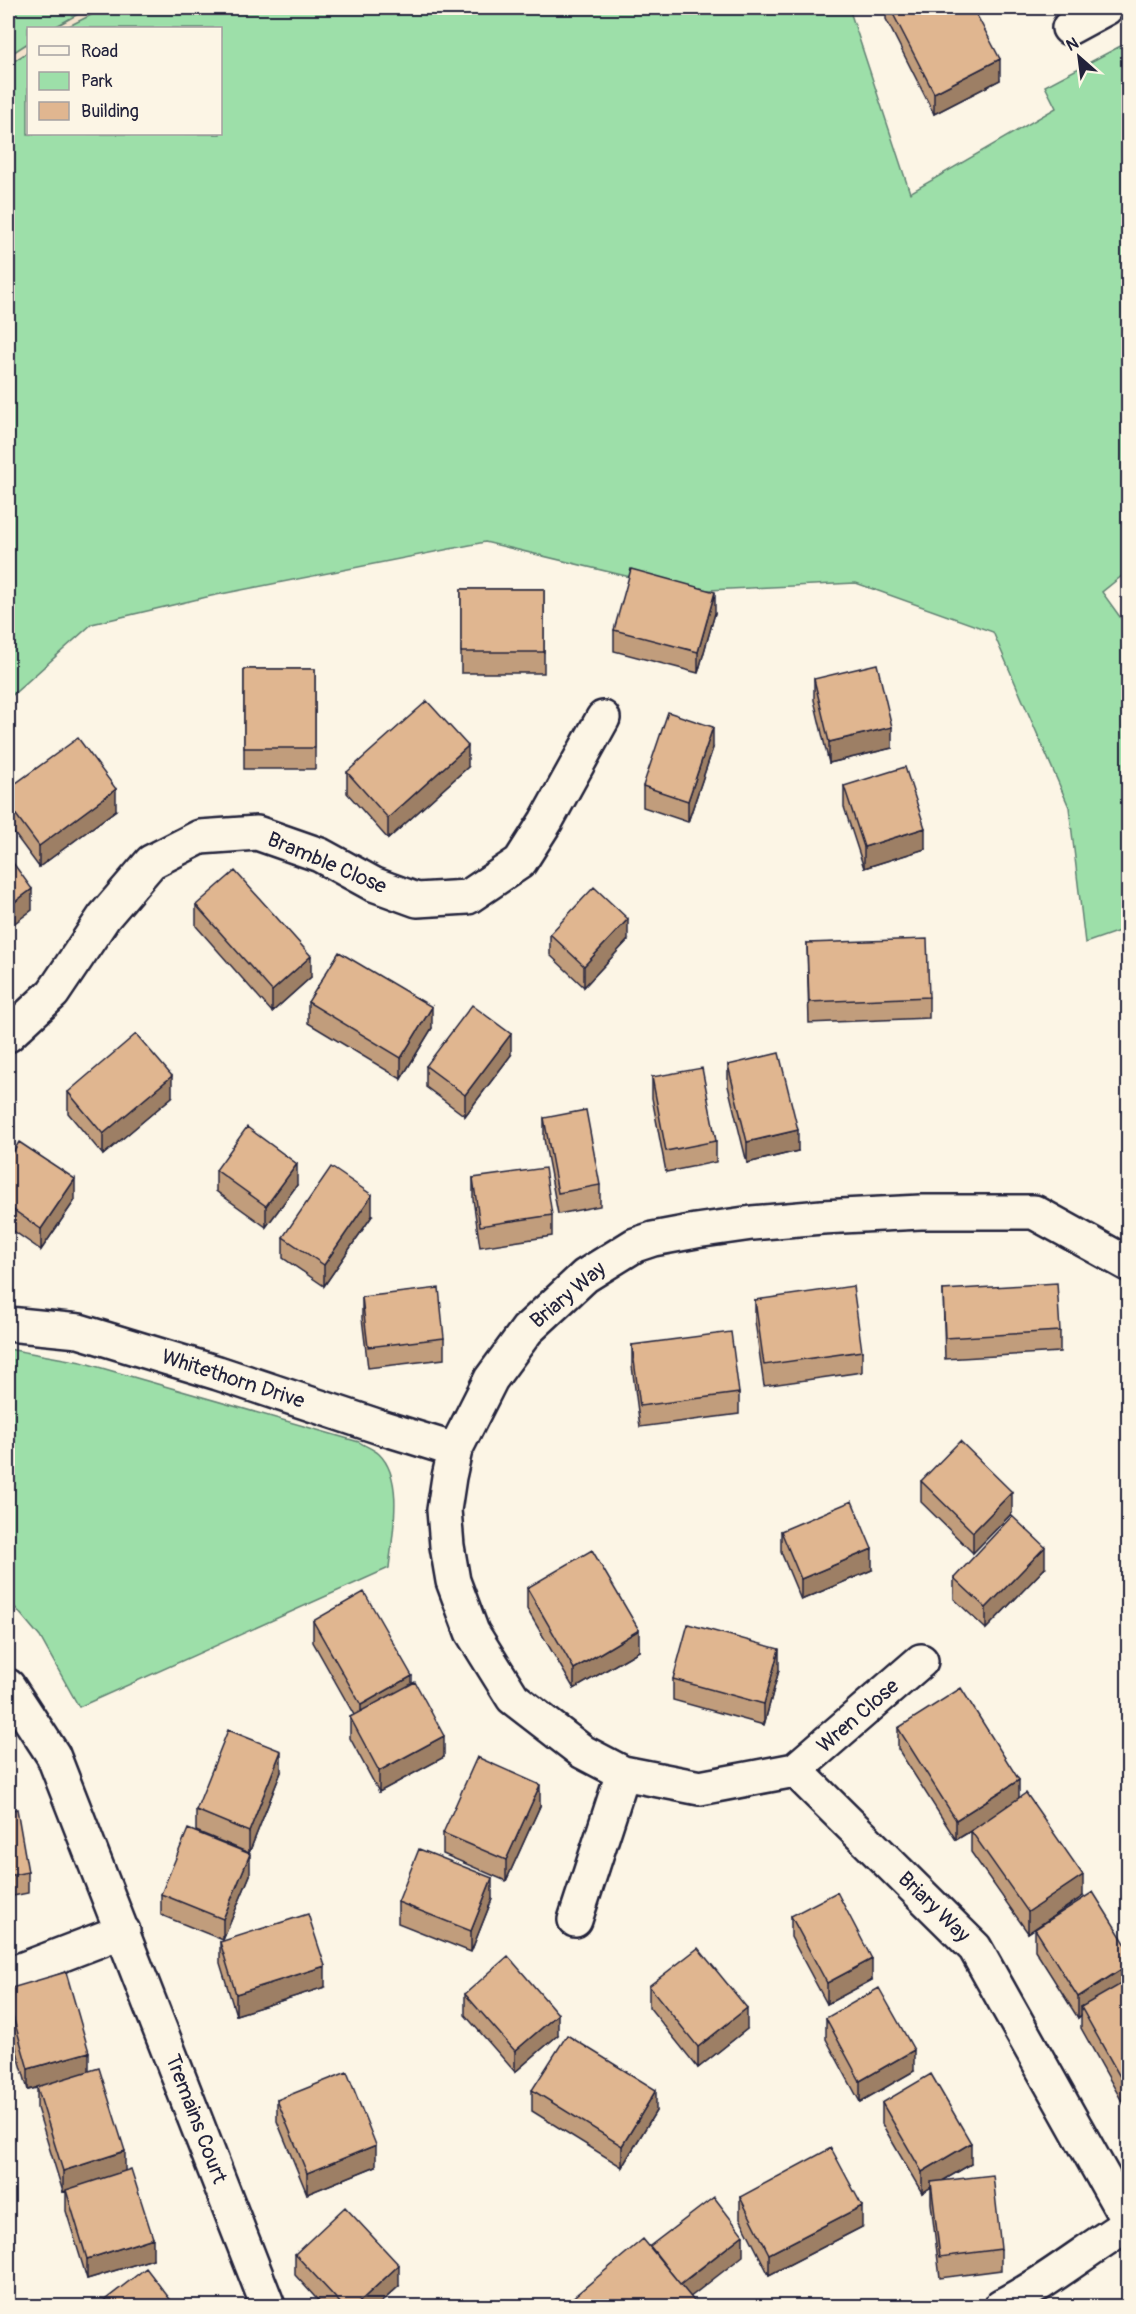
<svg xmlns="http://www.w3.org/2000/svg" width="1136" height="2314" font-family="Pangolin,sans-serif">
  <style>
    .built { fill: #f4e2cc }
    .green { fill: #9ddfa9; stroke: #608072; stroke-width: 1.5 }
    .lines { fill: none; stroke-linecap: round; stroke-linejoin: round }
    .street-casing { stroke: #22223b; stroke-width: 38 }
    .street { stroke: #fcf5e5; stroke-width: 33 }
    .wall { fill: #c19d7c; stroke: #22223b; stroke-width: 1.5 }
    .shaded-wall { fill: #9d7f65; stroke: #22223b; stroke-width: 1.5 }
    .building { fill: #e0b690; stroke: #22223b; stroke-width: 1.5 }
    .labels { text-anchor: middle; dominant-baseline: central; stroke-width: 5; stroke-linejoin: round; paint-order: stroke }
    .street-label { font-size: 21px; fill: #22223b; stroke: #fcf5e5 }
  </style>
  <rect width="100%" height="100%" fill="#fcf5e5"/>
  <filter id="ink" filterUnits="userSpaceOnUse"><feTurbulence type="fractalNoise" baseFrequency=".0167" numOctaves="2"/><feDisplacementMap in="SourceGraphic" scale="12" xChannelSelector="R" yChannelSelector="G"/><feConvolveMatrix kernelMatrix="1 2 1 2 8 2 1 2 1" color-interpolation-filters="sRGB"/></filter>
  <g filter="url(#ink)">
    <!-- built -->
    <path class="built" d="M8 8H105L65 28H28V52L8 65Z"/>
    <!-- green -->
    <path class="green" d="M8 8H89L53 28H28V43L8 56Z
      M105 8H849L910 193 1056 108 1045 86 1128 42V571L1102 592 1128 628V928L1085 943 1069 807 993 632 856 583 688 591 485 542 211 596 92 624 8 699V65L28 52V134H220V28H65Z
      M8 1349 81 1362 359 1442C365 1446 374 1449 379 1454 405 1479 392 1536 389 1568L79 1707 40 1637 8 1599Z"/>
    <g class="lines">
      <defs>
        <path id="street" d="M1069 28 1106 8
          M8 1035 53 993 104 917 151 862 200 837 257 833 320 855 373 884 417 900 468 897 520 862 546 821 603 718
          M1128 1264 1034 1212H921L822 1217 752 1223 696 1231 653 1239 635 1245 585 1276 527 1330 491 1379 455 1450 449 1477 444 1510 447 1546 453 1581 472 1632 513 1698 583 1752 623 1773 700 1788 795 1770 975 1948 1128 2221
          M8 1324 79 1331 218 1373 380 1427 455 1450
          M8 1686 53 1755 268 2306
          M795 1770 921 1661
          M575 1920 623 1773
          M8 1975 123 1931
          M1001 2306C1046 2283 1085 2251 1128 2224"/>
      </defs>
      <!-- street casing -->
      <use href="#street" class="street-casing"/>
      <!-- street -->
      <use href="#street" class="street"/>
    </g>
    <!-- wall -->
    <path class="wall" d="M886 8H973L1000 80 934 114 886 19Z
      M461 589H544V673H461Z
      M715 613 698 673 614 651V630Z
      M244 669H315V769H244Z
      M814 679 892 748 829 763 814 700Z
      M713 748 688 822 643 807V786Z
      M468 767 388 839 347 793V772Z
      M844 786 925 849 864 868 844 807Z
      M8 789 116 810 39 867 8 825Z
      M196 905 311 977 272 1012 196 926Z
      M550 934 628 940 584 987 550 955Z
      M807 943 929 997V1018L809 1023Z
      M308 1002 432 1028 401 1079 308 1023Z
      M511 1055 465 1116 426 1087V1066Z
      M728 1065 798 1151 747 1163 728 1086Z
      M652 1077 716 1141V1162L666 1172 652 1098Z
      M68 1092 172 1097 103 1155 68 1113Z
      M544 1118 600 1185V1206L558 1214 544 1139Z
      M8 1160 75 1200 41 1250 8 1227Z
      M216 1170 297 1185 266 1227 216 1191Z
      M473 1178 552 1215V1236L480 1247 473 1199Z
      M372 1216 324 1286 283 1258V1237Z
      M943 1290 1060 1331V1352L945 1359Z
      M362 1297 444 1338V1359L368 1368 362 1318Z
      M755 1300 862 1351V1372L764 1386 755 1321Z
      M632 1345 739 1393V1414L640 1427 632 1366Z
      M921 1481 1012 1513 973 1553 921 1502Z
      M781 1531 872 1570 801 1600 781 1552Z
      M1045 1568 986 1629 954 1599V1578Z
      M527 1588 639 1651 574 1689 527 1609Z
      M313 1621 412 1683 444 1757 379 1792 350 1738V1717L354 1715 313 1642Z
      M779 1670 764 1725 673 1700V1679Z
      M898 1728 1019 1797 1083 1896 1028 1933 971 1852V1831L956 1840 898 1749Z
      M281 1772 249 1853 196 1831V1810Z
      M540 1806 506 1881 443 1854V1833Z
      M8 1811 28 1872V1893L8 1897Z
      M250 1875 223 1940 161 1915V1894Z
      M492 1899 471 1952 398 1923V1902Z
      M791 1916 872 1980 827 2004 791 1937Z
      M1035 1929 1128 1948V2112L1081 2028V2015L1078 2018 1035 1950Z
      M220 1942 325 1987 236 2015 220 1963Z
      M649 1986 747 2029 698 2068 649 2007Z
      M8 1989 89 2071 125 2171 153 2259 87 2279 66 2211V2191L63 2192 37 2108V2088L28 2090 8 2020Z
      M465 1994 558 2035 515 2072 465 2015Z
      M826 2018 914 2071 860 2102 826 2039Z
      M532 2090 656 2111 622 2167 532 2111Z
      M277 2100 376 2166 307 2194 277 2121Z
      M882 2103 971 2164 942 2181 1001 2249V2270L940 2278 931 2203V2187L922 2193 882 2124Z
      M1128 2114V2143L1126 2136V2116Z
      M740 2197 862 2227 769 2275 740 2218Z
      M295 2254 399 2286 376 2307H324L295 2275Z"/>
    <!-- shaded-wall -->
    <path class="shaded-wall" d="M1000 59V80L934 114V93Z
      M715 592V613L698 673V652Z
      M713 727V748L688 822V801Z
      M892 727V748L829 763V742Z
      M468 746V767L388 839V818Z
      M116 789V810L39 867V846Z
      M925 828V849L864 868V847Z
      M32 889V910L8 928V907Z
      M628 919V940L584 987V966Z
      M311 956V977L272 1012V991Z
      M432 1007V1028L401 1079V1058Z
      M511 1034V1055L465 1116V1095Z
      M172 1076V1097L103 1155V1134Z
      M798 1130V1151L747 1163V1142Z
      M297 1164V1185L266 1227V1206Z
      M75 1179V1200L41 1250V1229Z
      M372 1195V1216L324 1286V1265Z
      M1012 1492V1513L973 1553V1532Z
      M1045 1547V1568L986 1629V1608Z
      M872 1549V1570L801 1600V1579Z
      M639 1630V1651L574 1689V1669Z
      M779 1649V1670L764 1725V1704Z
      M412 1676V1697L361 1726V1705Z
      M444 1736V1757L379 1792V1771Z
      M281 1751V1772L249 1853V1832Z
      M1019 1780V1801L956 1840V1820Z
      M540 1785V1806L506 1881V1860Z
      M250 1854V1875L223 1940V1919Z
      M1083 1875V1896L1028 1933V1912Z
      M492 1878V1899L471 1952V1931Z
      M872 1959V1980L827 2004V1983Z
      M1128 1965V1986L1081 2007V2015L1078 2018V1997Z
      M325 1966V1987L236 2015V1994Z
      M747 2008V2029L698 2068V2047Z
      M558 2014V2035L515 2072V2051Z
      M914 2050V2071L860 2102V2081Z
      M89 2052V2073L28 2090V2069Z
      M656 2090V2111L622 2167V2146Z
      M971 2143V2164L932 2187 931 2182V2187L922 2193V2172Z
      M376 2145V2166L307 2194V2173Z
      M125 2151V2172L63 2192V2171Z
      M862 2206V2227L769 2275V2254Z
      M743 2235V2256L680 2305V2285Z
      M153 2238V2259L87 2279V2259Z
      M399 2265V2286L376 2307H354Z"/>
    <!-- building -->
    <path class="building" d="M890 8H973L1000 59 934 93Z
      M631 569 715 592 698 652 614 630Z
      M461 589H544V652H461Z
      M877 664 892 727 829 742 814 679Z
      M244 669H315V748H244Z
      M427 701 468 746 388 818 347 772Z
      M668 712 713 727 688 801 643 786Z
      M78 738 116 789 39 846 8 804V789Z
      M905 767 925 828 864 847 844 786Z
      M8 856 32 889 8 907Z
      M235 871 311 956 272 991 196 905Z
      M594 887 628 919 584 966 550 934Z
      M927 939 929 997 809 1002 807 943Z
      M339 952 432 1007 401 1058 308 1002Z
      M472 1005 511 1034 465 1095 426 1066Z
      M136 1034 172 1076 103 1134 68 1092Z
      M779 1053 798 1130 747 1142 728 1065Z
      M702 1068 716 1141 666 1151 652 1077Z
      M586 1110 600 1185 558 1193 544 1118Z
      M247 1127 297 1164 266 1206 216 1170Z
      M19 1142 75 1179 41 1229 8 1206V1160Z
      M331 1167 372 1195 324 1265 283 1237Z
      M545 1168 552 1215 480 1226 473 1178Z
      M1057 1283 1060 1331 945 1338 943 1290Z
      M853 1286 862 1351 764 1365 755 1300Z
      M439 1288 444 1338 368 1347 362 1297Z
      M731 1332 739 1393 640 1406 632 1345Z
      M960 1441 1012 1492 973 1532 921 1481Z
      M852 1501 872 1549 801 1579 781 1531Z
      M1012 1516 1045 1547 986 1608 954 1578Z
      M592 1550 639 1630 574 1669 527 1588Z
      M364 1592 412 1676 361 1705 313 1621Z
      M688 1624 779 1649 764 1704 673 1679Z
      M415 1682 444 1736 379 1771 350 1717Z
      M961 1688 1019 1780 956 1820 898 1728Z
      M228 1730 281 1751 249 1832 196 1810Z
      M477 1757 540 1785 506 1860 443 1833Z
      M1026 1793 1083 1875 1028 1912 971 1831Z
      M17 1809 28 1872 8 1876V1811Z
      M188 1829 250 1854 223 1919 161 1894Z
      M419 1849 492 1878 471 1931 398 1902Z
      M837 1892 872 1959 827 1983 791 1916Z
      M1093 1892 1128 1948V1965L1078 1997 1035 1929Z
      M308 1914 325 1966 236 1994 220 1942Z
      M698 1948 747 2008 698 2047 649 1986Z
      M508 1956 558 2014 515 2051 465 1994Z
      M66 1972 89 2052 28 2069 8 1999V1989Z
      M1128 1980V2091L1081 2007Z
      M879 1988 914 2050 860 2081 826 2018Z
      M567 2035 656 2090 622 2146 532 2090Z
      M99 2068 125 2151 63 2171 37 2087Z
      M347 2072 376 2145 307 2173 277 2100Z
      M931 2074 971 2143 922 2172 882 2103Z
      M831 2148 862 2206 769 2254 740 2197Z
      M131 2169 153 2238 87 2259 66 2190Z
      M993 2175 1001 2249 940 2257 931 2182Z
      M714 2197 743 2235 680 2284 650 2246Z
      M345 2207 399 2265 354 2307H344L295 2254Z
      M643 2239 699 2307H565L564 2305Z
      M146 2268 176 2307H104L101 2303Z"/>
  </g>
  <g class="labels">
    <!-- street labels -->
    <g class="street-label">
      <text transform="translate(327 863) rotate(23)">Bramble Close</text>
      <text transform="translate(568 1295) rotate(-40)">Briary Way</text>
      <text transform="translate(233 1379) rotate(18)">Whitethorn Drive</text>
      <text transform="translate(858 1716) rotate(-41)">Wren Close</text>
      <text transform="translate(934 1907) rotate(44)">Briary Way</text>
      <text transform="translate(196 2119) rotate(69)">Tremains Court</text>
    </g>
  </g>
  <!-- margin -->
  <rect width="1136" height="2314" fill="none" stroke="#fcf5e5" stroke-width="30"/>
  <rect x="15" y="15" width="1106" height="2284" fill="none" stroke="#22223b" stroke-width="2" filter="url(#ink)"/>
  <!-- legend -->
  <rect x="27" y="27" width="195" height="108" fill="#fcf5e5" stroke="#a5a1a1" stroke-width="1.5"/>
  <rect x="39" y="46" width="30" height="9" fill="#fcf5e5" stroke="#a5a1a1" stroke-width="1.5"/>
  <text x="81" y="57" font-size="18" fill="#22223b">Road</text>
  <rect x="39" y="72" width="30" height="18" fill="#9ddfa9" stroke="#a5a1a1" stroke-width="1.5"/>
  <text x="81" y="87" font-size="18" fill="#22223b">Park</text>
  <rect x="39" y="102" width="30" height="18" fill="#e0b690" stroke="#a5a1a1" stroke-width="1.5"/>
  <text x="81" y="117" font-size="18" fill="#22223b">Building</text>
  <!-- north arrow -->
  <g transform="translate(1079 57) rotate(332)" stroke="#fcf5e5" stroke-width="4.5" paint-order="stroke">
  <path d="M0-4.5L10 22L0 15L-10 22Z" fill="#22223b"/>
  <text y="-9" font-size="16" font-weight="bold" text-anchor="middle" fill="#22223b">N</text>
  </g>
</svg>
